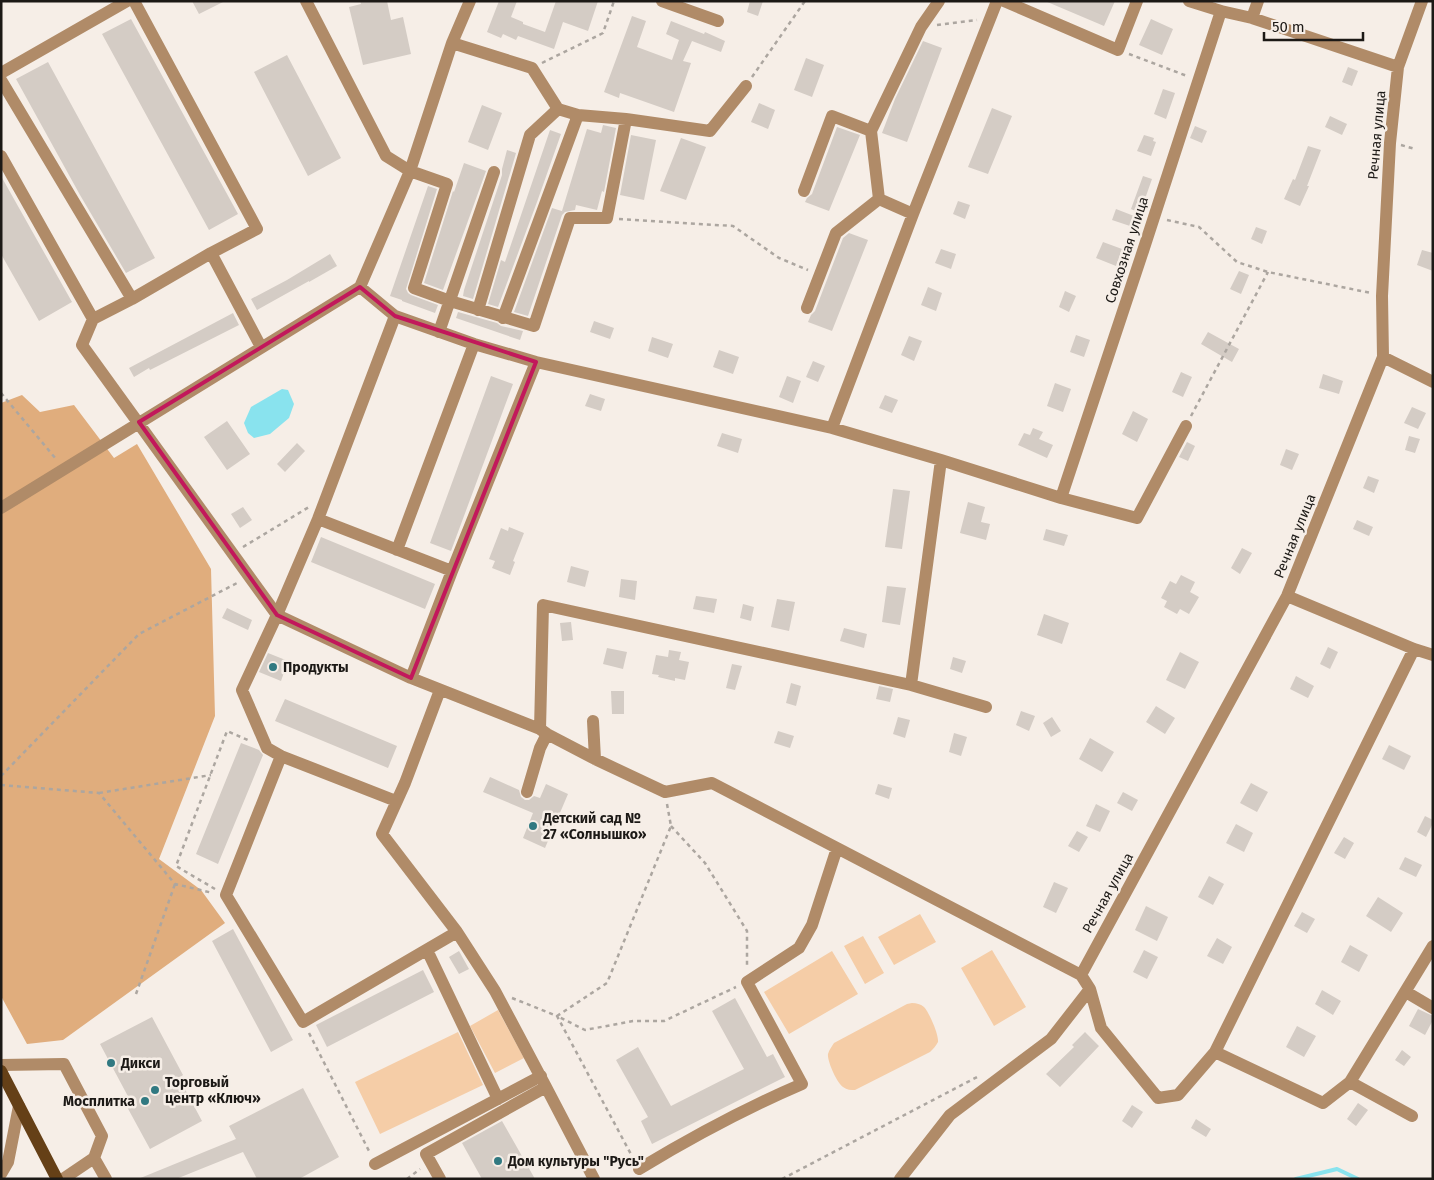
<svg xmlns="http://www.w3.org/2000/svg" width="1434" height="1180" font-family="'Fira Sans',sans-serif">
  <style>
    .green { fill: #f5cda7 }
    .forest { fill: #e0ad7d }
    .water { fill: #89e3ee }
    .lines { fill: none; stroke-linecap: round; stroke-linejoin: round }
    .stream { stroke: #89e3ee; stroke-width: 4 }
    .building { fill: #d4ccc5 }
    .path { stroke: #aca6a0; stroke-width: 2.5; stroke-dasharray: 4 4; stroke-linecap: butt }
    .minor { stroke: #b08b68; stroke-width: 12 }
    .major { stroke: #654017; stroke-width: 12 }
    .marked { fill: none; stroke: #c2185b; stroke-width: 4; stroke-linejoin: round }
    .poi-dot { fill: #317981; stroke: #f6eee7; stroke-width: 2 }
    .labels { text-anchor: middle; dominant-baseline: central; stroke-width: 5; stroke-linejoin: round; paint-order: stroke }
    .street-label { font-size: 14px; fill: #1c1916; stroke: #f6eee7 }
    .poi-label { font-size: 14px; font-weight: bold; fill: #1c1916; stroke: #f6eee7; text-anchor: start }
  </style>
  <rect width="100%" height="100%" fill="#f6eee7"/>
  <!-- green -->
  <path class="green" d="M920 914 936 942 894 965 878 937Z
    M863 936 884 973 865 984 844 946Z
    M992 950 1026 1007 994 1026 961 968Z
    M832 951 858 994 789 1034 764 992Z
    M912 1003C917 1003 920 1004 924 1007 929 1012 939 1035 938 1042 936 1046 933 1049 930 1052L855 1090C851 1090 847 1090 843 1087 837 1083 827 1061 828 1054 829 1050 832 1046 834 1043L907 1004Z
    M498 1010 524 1058 495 1073 470 1026Z
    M458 1032 483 1085 380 1134 355 1082Z"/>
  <!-- forest -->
  <path class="forest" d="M22 395 40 412 74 405 114 458 137 444 211 569 215 716 159 859 201 890 225 923 63 1040 27 1044 1 996V403Z"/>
  <!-- water -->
  <path class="water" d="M282 389 288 390 294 404 289 418 270 434 254 438 248 433 244 423 251 407Z"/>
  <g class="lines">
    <!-- stream -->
    <path class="stream" d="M1296 1179 1337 1169 1358 1179"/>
  </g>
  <!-- building -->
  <path class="building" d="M192 1H225L199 14Z
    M360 1H387L391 20 403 17 411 54 363 65 349 7 361 4Z
    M499 1H517L511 17 523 22V24L545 32 556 1H598L588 31 563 22 554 49 518 36 516 40 503 34 501 38 487 32Z
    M750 1H763L758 16 747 12Z
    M1045 1H1115L1104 26Z
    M632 16 646 21 637 47 672 60 679 40 666 34 671 21 704 34 705 32 725 41 721 52 692 41 683 61 691 63 674 112 620 93 619 98 604 92Z
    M131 19 238 214 209 230 102 34Z
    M1151 19 1173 29 1162 55 1139 45Z
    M923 41 942 48 907 142 882 133 895 99Z
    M287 55 341 158 308 176 254 72Z
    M806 58 824 65 812 97 794 90Z
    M48 62 155 258 126 273 80 195 16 79Z
    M1348 67 1358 71 1352 86 1342 82Z
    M1163 89 1175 93 1166 119 1154 114Z
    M759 103 775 110 768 129 751 122Z
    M482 105 502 113 488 150 468 142Z
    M992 108 1012 116 988 174 968 167Z
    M1330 116 1347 124 1342 135 1325 127Z
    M603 125 616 128 604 192 602 191 597 210 576 205 575 210 565 212 562 211 587 129 601 133Z
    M1195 126 1207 131 1202 143 1190 138Z
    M837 127 860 135 829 211 805 202 807 198 812 194Z
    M550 130 561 134 537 202 498 307 488 304 501 260 505 262Z
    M631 135 656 140 644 200 620 195Z
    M1144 135 1154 138 1153 141 1156 142 1151 156 1137 151Z
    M681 138 706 147 686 200 660 191Z
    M1308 146 1321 150 1307 186H1309L1300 206 1284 199 1293 179 1295 180Z
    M507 150 516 153 473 299 463 296 464 290 502 175V169Z
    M464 163 486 171 443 290 424 283 453 191 454 192Z
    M1 176 72 302 39 321 1 254Z
    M1143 176 1152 179 1140 213 1131 209Z
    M428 186 437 189 406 289 408 293 411 295 438 305 435 313 402 301V300L390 296Z
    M958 201 970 205 965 219 953 214Z
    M552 208 565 212 562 215 528 316 514 312Z
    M1116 209 1134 216 1130 226 1112 220Z
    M1256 227 1267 231 1262 244 1251 239Z
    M849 233 868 240 832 331 808 322 811 315 815 311 843 238Z
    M1103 242 1122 249 1116 266 1096 258Z
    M941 249 956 254 951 269 935 263Z
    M1422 250 1433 253V271L1417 265Z
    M330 254 337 266 309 282V281L257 310 251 299 287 280Z
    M1239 271 1249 275 1241 294 1230 289Z
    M928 287 942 293 936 311 921 305Z
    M1065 291 1076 296 1069 312 1059 307Z
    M458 312 497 323 501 326 523 331 520 340 456 318Z
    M233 313 239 325 150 370 149 368 134 377 129 368Z
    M594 321 614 328 610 339 590 332Z
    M1208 332 1239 349 1232 362 1201 344Z
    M1076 335 1090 340 1084 357 1070 352Z
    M909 336 922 341 914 361 901 355Z
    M652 337 673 344 668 358 648 351Z
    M719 350 739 357 733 374 713 367Z
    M813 361 825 366 818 382 806 377Z
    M1181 372 1192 377 1183 397 1172 392Z
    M1323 374 1343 381 1339 394 1319 388Z
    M491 376 513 384 451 551 430 543Z
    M787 376 801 381 793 403 779 397Z
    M1055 383 1071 389 1063 412 1047 406Z
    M590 394 605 399 601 411 585 406Z
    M885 395 898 400 892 413 879 408Z
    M1412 407 1426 413 1418 429 1404 423Z
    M1133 411 1148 419 1137 442 1122 434Z
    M227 421 250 454 227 470 204 437Z
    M1033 428 1043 432 1039 439 1053 445 1047 458 1018 445 1024 433 1030 435Z
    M722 433 742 439 738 453 717 446Z
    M1409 436 1420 439 1415 453 1405 450Z
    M1187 442 1195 446 1188 461 1179 457Z
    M297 443 305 451 285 472 277 464Z
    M1286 449 1299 454 1292 470 1280 465Z
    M1368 476 1379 480 1374 493 1363 488Z
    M893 489 910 491 902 549 885 547Z
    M968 502 985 507 981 522 990 524 986 540 960 533Z
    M243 507 252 520 240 528 231 514Z
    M1357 520 1373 527 1369 536 1353 529Z
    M509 527 524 533 513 561 515 562 510 575 492 568 495 561 489 559 501 528 508 531Z
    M1046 529 1068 535 1064 546 1043 540Z
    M321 537 435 584 425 609 311 562Z
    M1242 548 1252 553 1240 574 1231 568Z
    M571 566 589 571 585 587 567 582Z
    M1181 575 1195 582 1190 592 1199 597 1189 614 1180 609 1177 614 1164 607 1167 601 1161 598 1170 581 1176 584Z
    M621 579 637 581 635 600 619 597Z
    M887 586 906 588 900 625 882 622Z
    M696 596 717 599 714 613 693 609Z
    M777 599 795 602 789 631 771 627Z
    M743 604 754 607 751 621 740 618Z
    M227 608 252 620 248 630 222 618Z
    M1044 614 1069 623 1062 644 1037 635Z
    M571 622 573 640 562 641 560 623Z
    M844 628 867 634 864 648 840 641Z
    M1328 647 1338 652 1330 669 1320 664Z
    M607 648 627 652 623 669 603 664Z
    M669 650 681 652 679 660 689 662 685 680 675 678V681L658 677 659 675 652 674 656 655 668 657Z
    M1180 652 1199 662 1185 689 1166 680Z
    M268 653 288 661 281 681 259 672Z
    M953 657 966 661 962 673 950 669Z
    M732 664 742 666 735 690 726 688Z
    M1296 676 1314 686 1308 698 1290 689Z
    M791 683 801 686 796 706 786 703Z
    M879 686 893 689 890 702 876 699Z
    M611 691H624V714H612Z
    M285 699 397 746 388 768 275 721Z
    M1156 706 1175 718 1165 734 1146 722Z
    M1021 711 1035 716 1029 731 1016 725Z
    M898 717 910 720 905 738 893 734Z
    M1052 717 1061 731 1051 737 1043 723Z
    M778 731 794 736 790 748 774 743Z
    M954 733 967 737 961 756 949 752Z
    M1090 738 1114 752 1102 772 1079 759Z
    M241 743 259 750 263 755 218 864 196 854Z
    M1389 745 1411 756 1404 770 1382 759Z
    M490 777 519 790 521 797 525 800H529L534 796 540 798 546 784 568 794 545 848 523 838 533 813 483 792Z
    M1251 783 1268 792 1257 812 1240 803Z
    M878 784 892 788 889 799 875 794Z
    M1123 792 1138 800 1132 811 1117 803Z
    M1096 804 1110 811 1100 832 1086 826Z
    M1425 816 1433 820V823L1426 837 1417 832Z
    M1236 824 1253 833 1244 852 1226 843Z
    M1077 831 1088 837 1079 852 1068 846Z
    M1344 837 1354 843 1345 859 1334 853Z
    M1405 857 1422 865 1416 877 1399 869Z
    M1209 876 1224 884 1213 905 1198 897Z
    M1054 882 1068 888 1056 913 1043 907Z
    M1378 897 1403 913 1391 932 1366 916Z
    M1146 906 1168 917 1157 941 1135 930Z
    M1302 912 1315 919 1307 933 1294 926Z
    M233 929 293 1040 271 1052 212 941Z
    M1217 938 1232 947 1223 964 1207 956Z
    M1350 945 1368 955 1359 972 1341 962Z
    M1144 950 1158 957 1147 979 1133 972Z
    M459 951 469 969 459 974 449 957Z
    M423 970 434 992 327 1047 316 1025Z
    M1322 990 1341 1001 1333 1015 1315 1004Z
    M735 998 767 1057 773 1054 785 1077 652 1144 641 1121 648 1117 616 1060 638 1047 671 1106 744 1069 712 1011Z
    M1418 1009 1433 1016V1020L1425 1035 1409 1026Z
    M152 1017 183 1075 179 1078 202 1121 150 1149 126 1105 131 1102 100 1044Z
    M1297 1026 1316 1036 1304 1057 1286 1047Z
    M1085 1032 1099 1046 1060 1087 1046 1074 1074 1047 1072 1045Z
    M1402 1050 1411 1057 1404 1066 1395 1060Z
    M303 1088 339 1157 299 1179H257L243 1152 176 1179H138L236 1139 229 1126Z
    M1358 1103 1368 1110 1356 1126 1347 1119Z
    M1132 1105 1143 1112 1132 1128 1122 1121Z
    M1196 1119 1211 1129 1206 1137 1191 1128Z
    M502 1121 535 1179H482L462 1143Z"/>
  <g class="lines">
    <!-- path -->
    <path class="path" d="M937 25 977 20
      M1129 54 1187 76
      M542 63 603 33 614 1
      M752 77 805 1
      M1401 145 1415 149
      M619 219 733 226 779 258 808 270
      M1167 220 1199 227 1237 262 1268 272 1371 293
      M1 393 56 459
      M1191 416 1268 272
      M243 547 309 507
      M1 776 139 634 239 582
      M1 785 99 793 175 884 213 893
      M99 793 211 775
      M667 804 671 826 607 983 557 1016 585 1030 633 1021H664L736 987
      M671 826 705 863 747 931V966
      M215 889 176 866 227 731 250 741
      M136 994 175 884
      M512 998 557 1016 633 1158
      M309 1033 370 1153
      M407 1179 420 1169
      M782 1179 979 1076"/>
    <!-- minor -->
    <path class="minor" d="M306 1 386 156 410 171 447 184 414 288 450 301 534 326 570 218H607L626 119 578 115
      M662 1 718 21
      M1004 1 1118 50 1137 1
      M1189 1 1221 11 1252 18 1398 67
      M1252 18 1258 1
      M452 43 532 68 558 109 530 135 478 310
      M1 73 127 1
      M1 80 132 299 211 253 257 229 134 1
      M626 119 710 131 746 86
      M1 156 93 319 82 345 277 615 411 678 540 729 547 734 595 759 665 792 712 783 1081 975 1090 989 1051 1039 950 1115 900 1179
      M804 191 832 116 871 131 921 27 939 1
      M879 199 913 214
      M211 253 261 347
      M360 287 395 316 474 344 536 362 832 428 941 460 1061 498 1137 518 1186 426
      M807 308 836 233 879 199 871 131
      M503 318 578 115 558 109
      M93 319 132 299
      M439 332 494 172
      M1383 357 1433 382
      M832 428 913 214 997 1
      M1061 498 1143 251 1221 11
      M1 508 360 287 410 171 452 43 470 1
      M318 519 452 571
      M397 550 474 344
      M1287 596 1414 649 1433 655
      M411 678 452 571 536 362
      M911 685 941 460
      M440 690 405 783 382 834 457 932 495 991 546 1087 594 1179
      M593 721 595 759
      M540 729 543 605 911 685 986 707
      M281 756 267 748 242 690 277 615 318 519 395 316
      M527 792 540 748 547 734
      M396 801 281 756 226 895 303 1022 457 932
      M427 950 498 1099
      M1081 975 1287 596 1383 357 1382 296 1390 143 1398 67 1422 1
      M1090 989 1101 1028 1158 1098 1178 1095 1215 1052 1323 1103 1350 1082 1433 946
      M1406 992 1433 1008
      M1215 1052 1414 649
      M1 1065 64 1064 102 1136 94 1158 63 1179
      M1350 1082 1412 1116
      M94 1158 106 1179
      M375 1164 541 1076
      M639 1169C692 1137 746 1108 802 1084L747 982 799 948 812 925 837 848
      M1 1174 8 1162 19 1106
      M440 1179 426 1154 546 1087"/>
    <!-- major -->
    <path class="major" d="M1 1071 57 1179"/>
  </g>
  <!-- marked area -->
  <path class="marked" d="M360 287 395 316 536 362 411 678 277 615 139 422Z"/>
  <!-- markers -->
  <g class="poi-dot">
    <circle cx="273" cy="667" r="5"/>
    <circle cx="533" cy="826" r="5"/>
    <circle cx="111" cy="1063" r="5"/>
    <circle cx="155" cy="1090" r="5"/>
    <circle cx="145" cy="1101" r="5"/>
    <circle cx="498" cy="1161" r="5"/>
  </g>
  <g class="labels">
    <!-- street labels -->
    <g class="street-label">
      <text transform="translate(1377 135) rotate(-85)">Речная улица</text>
      <text transform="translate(1127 250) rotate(-72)">Совхозная улица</text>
      <text transform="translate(1295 536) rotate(-68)">Речная улица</text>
      <text transform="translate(1108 893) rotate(-61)">Речная улица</text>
    </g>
    <!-- poi labels -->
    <g class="poi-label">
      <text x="283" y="667">Продукты</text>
      <text x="543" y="818">Детский сад №<tspan x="543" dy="16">27 «Солнышко»</tspan></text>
      <text x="121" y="1063">Дикси</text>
      <text x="165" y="1082">Торговый<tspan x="165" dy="16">центр «Ключ»</tspan></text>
      <text x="135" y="1101" text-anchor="end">Мосплитка</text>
      <text x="508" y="1161">Дом культуры "Русь"</text>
    </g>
  </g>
  <!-- border -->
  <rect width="1434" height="1180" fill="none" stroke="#1c1916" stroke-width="5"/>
  <!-- scale -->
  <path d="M1264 32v8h99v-8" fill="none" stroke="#1c1916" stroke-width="2.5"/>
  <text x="1272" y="32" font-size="15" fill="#1c1916" stroke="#f6eee7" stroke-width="4" paint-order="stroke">50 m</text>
</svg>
